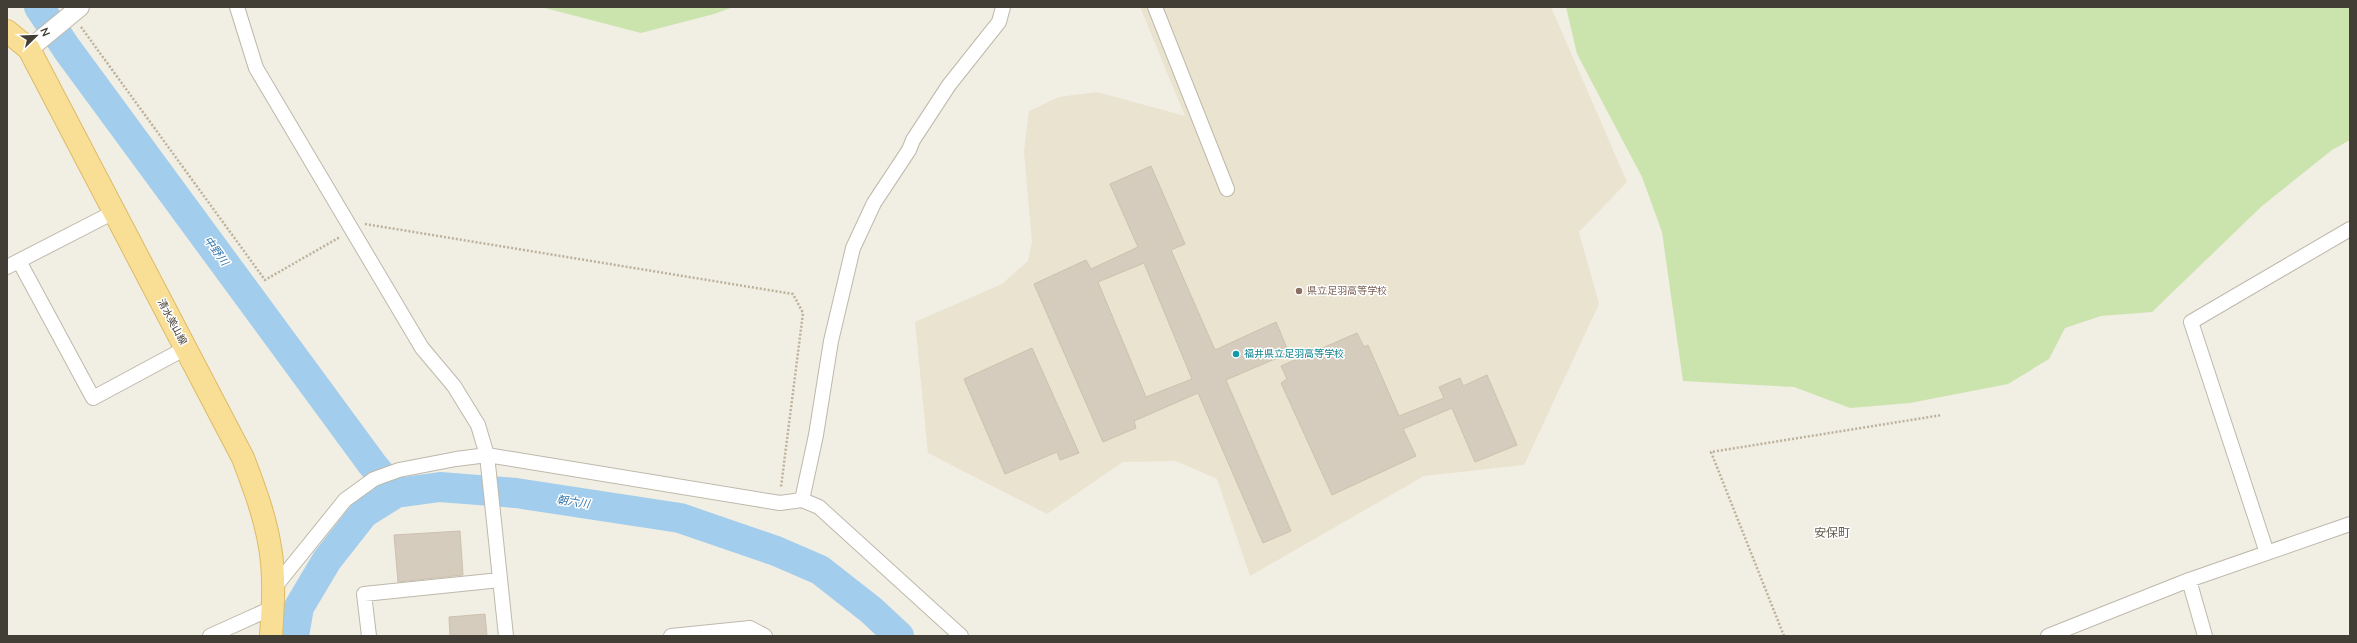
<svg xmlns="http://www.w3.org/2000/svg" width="2357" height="643" font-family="'Nunito Sans','Noto Sans JP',sans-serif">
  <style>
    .education { fill: #eae3cf }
    .green { fill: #cbe4ae }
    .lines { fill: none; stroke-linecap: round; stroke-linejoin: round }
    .river { stroke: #a2cdec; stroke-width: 30 }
    .building { fill: #d5ccbd; stroke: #cdc1ae; fill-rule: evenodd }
    .minor-casing { stroke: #bfb8ab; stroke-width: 16 }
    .tertiary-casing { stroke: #bfb8ab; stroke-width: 20 }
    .primary-casing { stroke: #db6; stroke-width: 24 }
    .path { stroke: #bdb199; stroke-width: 2.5; stroke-dasharray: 2 2; stroke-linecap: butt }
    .minor { stroke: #fff; stroke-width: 14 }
    .tertiary { stroke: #fff; stroke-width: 18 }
    .primary { stroke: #f9de95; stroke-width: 22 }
    .education-dot { fill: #8d6e63; stroke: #fff; stroke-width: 1.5 }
    .culture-dot { fill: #0f9aa8; stroke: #fff; stroke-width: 1.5 }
    .labels { text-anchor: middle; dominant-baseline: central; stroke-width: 3; stroke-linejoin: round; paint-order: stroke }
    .education-label { font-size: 10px; fill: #785e54; stroke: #fff; text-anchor: start }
    .street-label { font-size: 10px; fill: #433e35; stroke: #fff }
    .culture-label { font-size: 10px; fill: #0d838f; stroke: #fff; text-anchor: start }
    .water-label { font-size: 11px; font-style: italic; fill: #3376a9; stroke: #fff }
    .quarter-label { font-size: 12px; fill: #655c4c; stroke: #fff }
  </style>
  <rect width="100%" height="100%" fill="#f1eee4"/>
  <!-- education -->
  <path class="education" d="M1140 7H1551L1627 182 1579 232 1599 304 1524 465 1424 476 1250 576 1217 479 1176 461 1123 462 1047 514 928 453 915 322 1002 284 1028 261 1032 242 1024 152 1029 111 1059 97 1097 92 1185 116Z"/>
  <!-- green -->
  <path class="green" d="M541 7H733L714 14 641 33Z
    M1566 7H2350V140L2332 150 2262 206 2152 312 2101 316 2065 328 2049 359 2008 384 1910 403 1850 408 1794 387 1683 381 1662 232 1642 177 1577 54Z"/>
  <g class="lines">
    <!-- river -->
    <path class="river" d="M39 7 67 49 372 464 396 493
      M294 636 299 607 327 560 364 513 396 493 440 487 516 493 680 518 776 551 820 570 871 610 899 636"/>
  </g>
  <!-- building -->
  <path class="building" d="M1151 166 1185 244 1171 250 1215 350 1276 322 1289 353 1226 380 1291 531 1263 543 1198 393 1134 421 1136 428 1103 442 1034 284 1086 260 1091 269 1138 247 1110 184ZM1144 263 1192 379 1146 397 1098 282Z
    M1357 333 1364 347 1368 345 1399 416 1444 398 1439 387 1460 378 1463 386 1487 375 1517 445 1475 462 1452 408 1403 429 1416 456 1332 495 1281 383 1287 379 1281 366Z
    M1032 348 1079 453 1060 460 1057 452 1005 474 964 379Z
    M460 531 463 575 398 582 394 535Z
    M485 614 487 636H450L449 617Z"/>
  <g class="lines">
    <defs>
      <path id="minor" d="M237 7 256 68 422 348 454 386 478 425 487 455 506 636
        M1155 7 1227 189
        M19 261 93 398 186 348
        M7 267 114 212
        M802 500 816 435 831 341 853 248 874 203 909 150 913 140 949 85 999 22 1003 7
        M2267 553 2191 322 2350 229
        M2189 580 2205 636
        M274 588 345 500 374 479 399 470 456 459 487 455 780 503 802 500 819 507 961 636
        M210 636 272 608
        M369 636 364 594 500 580
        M671 636 750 628 765 636
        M2048 636 2189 580 2350 524"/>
      <path id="tertiary" d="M29 49 80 7"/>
      <path id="primary" d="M7 31 29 49 243 458C254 487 265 516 270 547 275 576 273 606 271 636"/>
    </defs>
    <!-- minor casing -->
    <use href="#minor" class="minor-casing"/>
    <!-- tertiary casing -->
    <use href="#tertiary" class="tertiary-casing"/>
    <!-- primary casing -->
    <use href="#primary" class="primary-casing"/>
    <!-- path -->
    <path class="path" d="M81 27 265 280 340 237
      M365 224 793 294 803 313 781 487
      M1784 636 1711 452 1942 415"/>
    <!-- minor -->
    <use href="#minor" class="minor"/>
    <!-- tertiary -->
    <use href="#tertiary" class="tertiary"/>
    <!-- primary -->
    <use href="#primary" class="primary"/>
  </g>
  <!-- markers -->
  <circle class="education-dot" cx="1299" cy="291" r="4"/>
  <circle class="culture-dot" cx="1236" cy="354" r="4"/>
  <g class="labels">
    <!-- education labels -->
    <g class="education-label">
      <text x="1307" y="291">県立足羽高等学校</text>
    </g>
    <!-- street labels -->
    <g class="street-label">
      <text transform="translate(172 322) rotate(62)">清水美山線</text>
    </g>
    <!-- culture labels -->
    <g class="culture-label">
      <text x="1244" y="354">福井県立足羽高等学校</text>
    </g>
    <!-- water labels -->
    <g class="water-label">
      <text transform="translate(216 251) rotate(54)">中野川</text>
      <text transform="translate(573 502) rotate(9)">朝六川</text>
    </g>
    <!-- quarter labels -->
    <g class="quarter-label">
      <text x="1832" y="533">安保町</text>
    </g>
  </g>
  <!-- border -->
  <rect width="2357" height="643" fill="none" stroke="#433e35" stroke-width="16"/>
  <!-- north arrow -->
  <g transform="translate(36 36) rotate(67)" stroke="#ffffff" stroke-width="3" paint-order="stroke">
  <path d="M0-3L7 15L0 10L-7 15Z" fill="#433e35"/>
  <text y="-6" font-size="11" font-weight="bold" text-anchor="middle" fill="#433e35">N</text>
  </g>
</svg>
